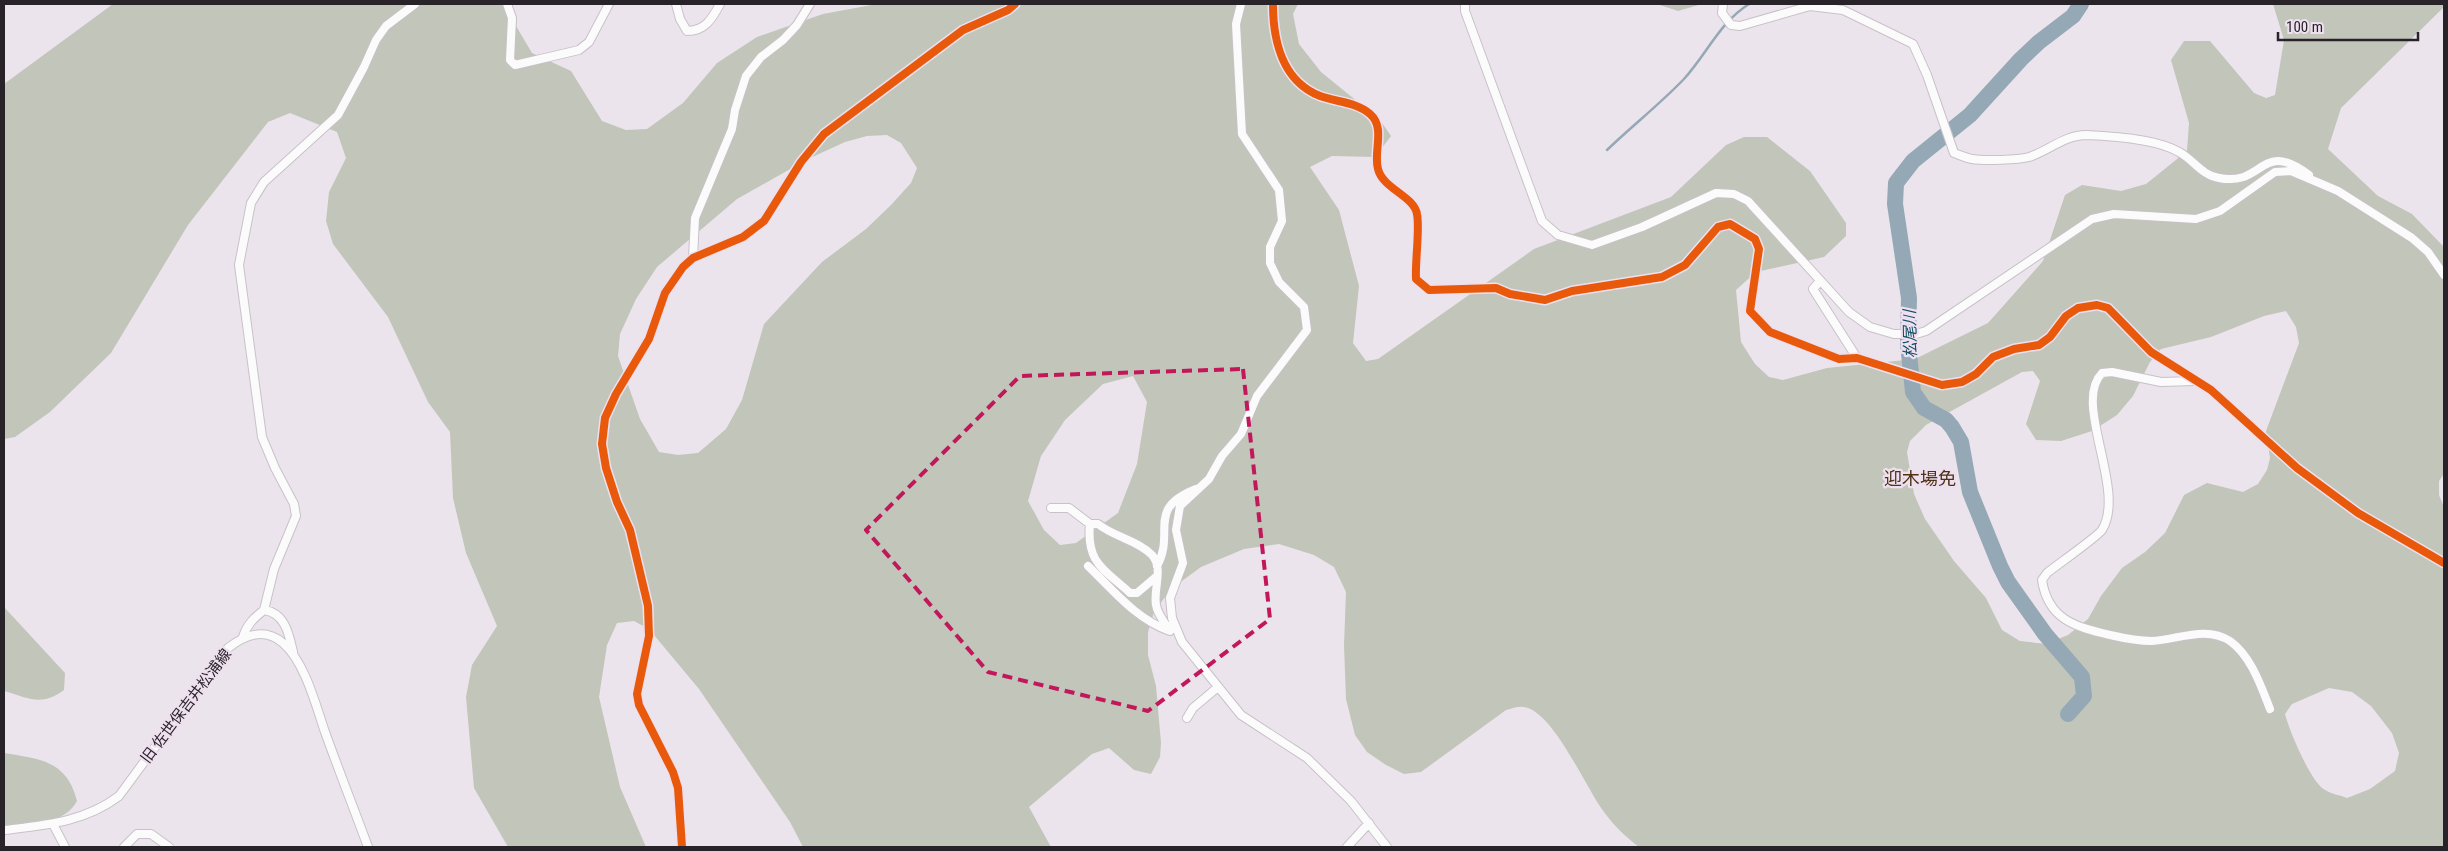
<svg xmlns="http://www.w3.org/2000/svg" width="2448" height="851" font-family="'Roboto Condensed','Noto Sans JP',sans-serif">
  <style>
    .forest { fill: #c2c5b9; fill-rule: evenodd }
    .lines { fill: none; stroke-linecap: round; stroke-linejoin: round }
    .stream { stroke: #95a8b5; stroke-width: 2.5 }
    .river { stroke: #95a8b5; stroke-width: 16 }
    .minor-casing { stroke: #c8c2c8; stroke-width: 10 }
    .minor { stroke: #fcfbfc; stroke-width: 8 }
    .cycleway-casing { stroke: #efe0f0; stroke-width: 11 }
    .cycleway { stroke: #e8590c; stroke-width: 8 }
    .marked { fill: none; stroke: #c2185b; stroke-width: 4; stroke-dasharray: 10 6; stroke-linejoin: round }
    .labels { text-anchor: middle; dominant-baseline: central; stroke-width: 4.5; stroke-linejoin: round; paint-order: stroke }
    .street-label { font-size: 15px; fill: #282329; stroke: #efe0f0 }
    .water-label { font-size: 16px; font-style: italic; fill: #104f65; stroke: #efe0f0 }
    .quarter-label { font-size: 18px; fill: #4d3213; stroke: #efe0f0 }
  </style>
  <rect width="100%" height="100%" fill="#ece4ec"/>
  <!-- forest -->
  <path class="forest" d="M113 4H503L532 53 571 71 602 121 626 130 647 129 683 103 717 63 757 37 823 14 877 4H1298L1293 14 1299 44 1321 72 1380 120 1391 136 1375 157 1332 156 1310 167 1339 210 1359 286 1353 343 1366 361 1378 359 1534 249 1671 197 1726 145 1744 137H1767L1810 171 1846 223V236L1824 257 1756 272 1736 290 1741 342 1755 364 1769 377 1783 380 1827 368 1915 359 1988 323 2043 261 2065 195 2082 185 2121 191 2146 184 2187 151 2189 123 2171 60 2184 41H2210L2254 93 2266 98 2275 95 2284 40 2273 4H2444V7L2341 108 2328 149 2378 196 2412 214 2444 247V474L2439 481V495L2444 507V847H1639C1626 837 1614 826 1604 812 1586 788 1556 718 1528 708 1520 705 1514 708 1506 710L1421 772 1404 774 1386 765 1367 752 1355 735 1346 699 1344 645 1346 592 1334 567 1314 555 1279 544 1244 549 1201 567 1171 589 1154 612 1148 632V655L1156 686 1161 743 1160 757 1151 774 1134 770 1109 748 1092 754 1029 807 1051 847H803L790 822 699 689 649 629 634 621 617 623 607 645 599 697 620 787 646 847H508L474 788 466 697 472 665 497 626 466 553 453 498 450 432 428 402 388 317 333 244 326 221 329 192 346 158 337 132 290 113 268 122 188 225 111 353 50 412 15 437 4 439V84ZM887 135 901 143 917 168 911 183 891 205 866 229 822 262 764 324 742 400 726 429 698 453 678 455 659 452 640 419 618 356 620 334 636 299 657 267 737 199 808 159 845 142 867 136ZM2286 311 2296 327 2299 343 2266 431 2270 458 2267 470 2258 484 2243 492 2207 483 2184 495 2165 533 2145 552 2122 568 2101 596 2088 619 2068 635 2046 644 2020 641 2002 630 1986 598 1954 561 1925 519 1914 494 1907 452 1910 441 1926 425 2022 372 2033 371 2040 381 2026 424 2036 440 2061 441 2092 431 2117 415 2133 396 2150 362 2161 349 2211 337 2264 316ZM1133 376 1147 402 1137 464 1118 513 1076 543 1060 545 1044 530 1028 501 1041 456 1065 420 1103 384ZM2329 688 2352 692 2371 706 2392 733 2399 753 2395 771 2370 789 2347 798C2340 795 2331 794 2325 790 2311 783 2289 730 2285 714L2292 704Z
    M1657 4H1702L1678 11Z
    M4 607 65 673 64 690C41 707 29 698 4 691Z
    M4 753C39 759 67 760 77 801 64 825 28 826 4 825Z"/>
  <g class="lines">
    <!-- stream -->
    <path class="stream" d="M1607 150C1632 126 1660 104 1684 79 1707 54 1719 23 1749 4"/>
    <!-- river -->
    <path class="river" d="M2068 714 2084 696 2082 677 2045 634 2008 582 2000 566 1970 492 1961 442 1952 427 1946 420 1924 408 1913 392 1908 344 1909 298 1895 204 1896 183 1913 161 1970 115 2021 59 2039 42 2073 16 2081 4"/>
    <defs>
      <path id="minor" d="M507 4 512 18 510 60 515 65 579 50 589 42 609 4
        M676 4 680 19 687 31C705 31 712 19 720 4
        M1241 4 1236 24 1242 134 1279 190 1282 221 1270 247V263L1279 282 1304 307 1307 330 1257 396 1241 434 1222 456 1209 479 1180 506 1176 530 1183 563 1170 598 1172 618 1182 642 1241 715 1307 758 1351 801 1387 847
        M1273 4C1273 40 1282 81 1320 96 1336 102 1357 102 1370 114 1386 128 1373 151 1378 169 1383 189 1414 196 1417 214 1420 229 1415 261 1416 279L1429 290 1496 288 1510 294 1545 300 1572 291 1662 277 1685 265 1718 227 1730 224 1755 239 1759 249 1750 311 1770 332 1839 359 1857 358 1942 385 1962 382 1976 374 1993 357 2014 349 2039 345 2050 337 2066 316 2078 308 2097 305 2108 308 2151 352 2211 390 2297 468 2358 513 2444 563
        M1465 4V11L1542 221 1558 235 1592 245 1642 227 1716 193 1734 194 1748 201 1849 312 1870 327 1894 334H1916L1926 331 2092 219 2114 214 2196 219 2220 211 2275 172 2291 171 2338 191 2412 238 2428 252 2444 275
        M1723 4 1722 13 1731 25 1740 26 1810 6 1843 10 1913 44 1927 75 1954 153C1960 155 1966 158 1972 159 1984 161 2018 160 2029 157 2048 151 2065 135 2086 135 2111 136 2157 139 2179 152 2194 160 2201 175 2219 178 2265 187 2260 138 2309 175
        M693 258 695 218 732 129 735 110 746 76 761 57 783 40 797 25 810 4
        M1820 281 1813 289 1857 358
        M2194 381 2161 382 2112 372 2102 373C2072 403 2127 490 2102 530 2097 537 2057 565 2047 573L2042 580C2048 620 2076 627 2110 635 2123 638 2138 641 2152 641 2177 640 2206 625 2230 641 2251 656 2261 686 2270 709
        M1051 508H1069L1090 524H1098C1114 537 1137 540 1152 555 1164 568 1153 590 1156 605 1157 612 1162 619 1166 625L1176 628
        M1090 524C1086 563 1104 569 1130 593H1137L1157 576
        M1088 566C1113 590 1137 620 1170 631
        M1157 566C1176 532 1145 509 1196 489
        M264 610 274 569 296 516 294 504 275 468 262 437 239 265 251 203 264 182 338 115 364 67 376 40 386 26 415 4
        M243 637C247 624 254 618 264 610 285 613 289 634 293 652
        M1187 718 1193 708 1218 687
        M53 824 65 847
        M4 830C45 825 85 822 119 796L228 648C245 635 264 627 283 643 305 662 316 706 325 732 339 771 354 809 368 847
        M124 847 137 834H151L169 847
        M682 847 678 788 673 772 639 705 637 694 649 636 648 606 630 530 617 502 606 468 602 444 605 418 616 394 649 339 665 293 683 267 693 258 743 237 764 221 801 162 824 134 963 30 1008 10 1015 4
        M1347 847 1369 823"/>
    </defs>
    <!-- minor casing -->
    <use href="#minor" class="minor-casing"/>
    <!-- minor -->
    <use href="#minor" class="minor"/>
    <defs>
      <path id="cycleway" d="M1273 4C1273 40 1282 81 1320 96 1336 102 1357 102 1370 114 1386 128 1373 151 1378 169 1383 189 1414 196 1417 214 1420 229 1415 261 1416 279L1429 290 1496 288 1510 294 1545 300 1572 291 1662 277 1685 265 1718 227 1730 224 1755 239 1759 249 1750 311 1770 332 1839 359 1857 358 1942 385 1962 382 1976 374 1993 357 2014 349 2039 345 2050 337 2066 316 2078 308 2097 305 2108 308 2151 352 2211 390 2297 468 2358 513 2444 563
        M682 847 678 788 673 772 639 705 637 694 649 636 648 606 630 530 617 502 606 468 602 444 605 418 616 394 649 339 665 293 683 267 693 258 743 237 764 221 801 162 824 134 963 30 1008 10 1015 4"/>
    </defs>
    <!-- cycleway casing -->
    <use href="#cycleway" class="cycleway-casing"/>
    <!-- cycleway -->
    <use href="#cycleway" class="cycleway"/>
  </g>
  <!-- marked area -->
  <path class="marked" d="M1243 369 1270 619 1148 711 988 672 866 530 1020 376Z"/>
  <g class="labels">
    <!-- street labels -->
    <g class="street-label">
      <text transform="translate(186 706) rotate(-53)">旧 佐世保吉井松浦線</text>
    </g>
    <!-- water labels -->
    <g class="water-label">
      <text transform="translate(1910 334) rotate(-91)">松尾川</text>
    </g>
    <!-- quarter labels -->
    <g class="quarter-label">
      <text x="1920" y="478">迎木場免</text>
    </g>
  </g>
  <!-- border -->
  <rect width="2448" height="851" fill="none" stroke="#282329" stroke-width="10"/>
  <!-- scale -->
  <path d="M2278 32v8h140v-8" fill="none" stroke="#282329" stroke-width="2.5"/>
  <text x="2286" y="32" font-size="15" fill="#282329" stroke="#efe0f0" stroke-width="4" paint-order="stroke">100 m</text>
</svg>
